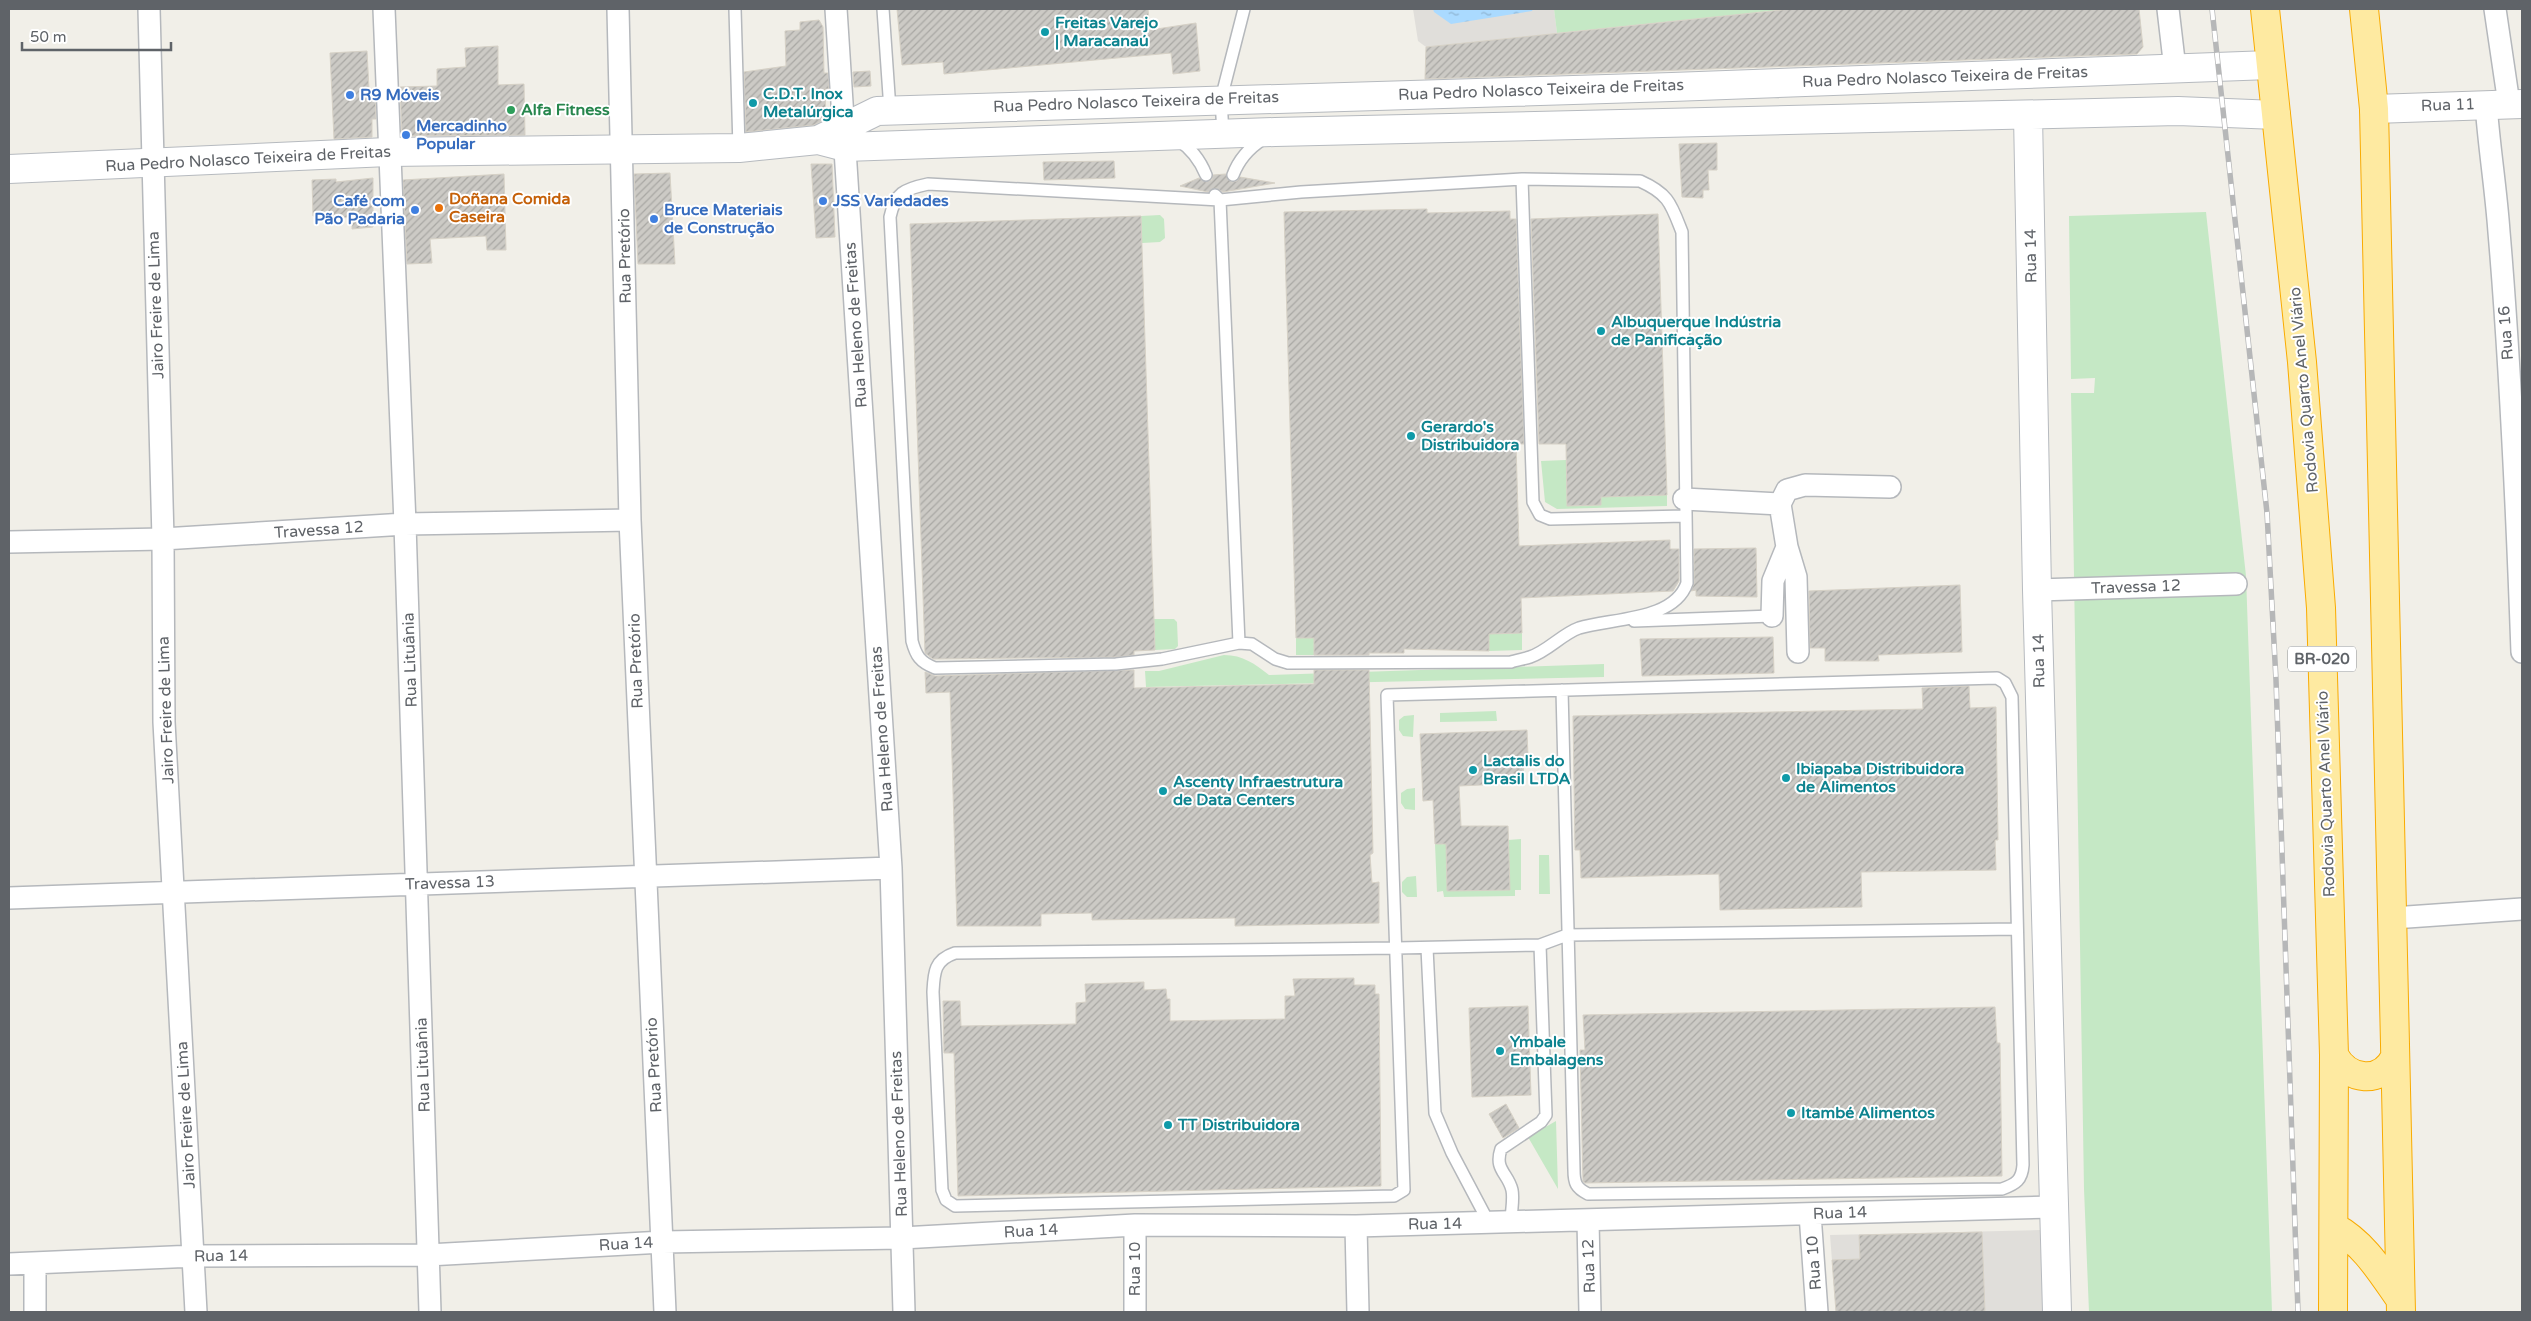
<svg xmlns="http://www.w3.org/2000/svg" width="2531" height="1321" font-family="'Varela Round',sans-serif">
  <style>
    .industrial { fill: #e0deda }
    .green { fill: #c5e8c5 }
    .water { fill: url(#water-ripples) }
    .building { fill: url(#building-hatch); stroke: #d6d1c6 }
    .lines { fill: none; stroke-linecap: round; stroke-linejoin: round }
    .service-casing { stroke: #b5b8bc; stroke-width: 14 }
    .minor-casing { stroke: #b5b8bc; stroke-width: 24 }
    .tertiary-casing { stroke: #b5b8bc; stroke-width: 30 }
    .secondary-casing { stroke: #b6babf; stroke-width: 30 }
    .trunk-casing { stroke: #f9ab00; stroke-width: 30 }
    .service { stroke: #fff; stroke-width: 11 }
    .minor { stroke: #fff; stroke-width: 21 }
    .tertiary { stroke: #fff; stroke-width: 28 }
    .secondary { stroke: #fff; stroke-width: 28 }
    .trunk { stroke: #feeaa1; stroke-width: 28 }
    .rail-casing { stroke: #b6b7b8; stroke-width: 5.5 }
    .rail { stroke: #fff; stroke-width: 4; stroke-dasharray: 11; stroke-linecap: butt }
    .culture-dot { fill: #0f9aa8; stroke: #fff; stroke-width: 2 }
    .shop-dot { fill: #3f7fe0; stroke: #fff; stroke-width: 2 }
    .leisure-dot { fill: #2e9e5b; stroke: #fff; stroke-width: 2 }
    .food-dot { fill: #e8710a; stroke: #fff; stroke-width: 2 }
    .labels { text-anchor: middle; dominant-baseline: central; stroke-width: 4; stroke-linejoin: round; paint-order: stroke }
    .shield { fill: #fff; stroke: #8f9295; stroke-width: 1 }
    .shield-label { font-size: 15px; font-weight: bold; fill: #5f6368 }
    .culture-label { font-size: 16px; font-weight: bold; fill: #0d838f; stroke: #fff; text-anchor: start }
    .street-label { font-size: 16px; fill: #5f6368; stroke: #fff }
    .shop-label { font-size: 16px; font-weight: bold; fill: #366cbe; stroke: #fff; text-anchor: start }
    .leisure-label { font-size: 16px; font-weight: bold; fill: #27864d; stroke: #fff; text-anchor: start }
    .food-label { font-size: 16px; font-weight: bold; fill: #c56008; stroke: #fff; text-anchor: start }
  </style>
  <defs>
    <pattern id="water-ripples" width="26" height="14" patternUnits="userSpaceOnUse" patternTransform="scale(1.25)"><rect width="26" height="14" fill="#aadaff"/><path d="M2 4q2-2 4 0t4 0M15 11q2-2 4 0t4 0" fill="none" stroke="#8eb4d2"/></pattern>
    <pattern id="building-hatch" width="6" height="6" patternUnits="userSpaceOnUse" patternTransform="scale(1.25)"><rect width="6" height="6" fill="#cccac5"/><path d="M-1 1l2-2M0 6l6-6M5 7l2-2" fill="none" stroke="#a9a8a4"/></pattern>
  </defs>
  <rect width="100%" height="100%" fill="#f1efe8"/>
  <!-- industrial -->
  <path class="industrial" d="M1413 9H1554L1557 33 1426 47 1418 41Z
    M2040 1230 2043 1312H1836L1830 1235Z"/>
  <!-- green -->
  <path class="green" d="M1554 9H1791L1557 33Z
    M2206 212 2246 576 2272 1312H2089L2084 1189 2071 393H2094L2095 378 2071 379 2069 216Z
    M1160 215 1164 219 1165 238 1160 242 1142 243 1141 216Z
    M1600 455 1626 496 1667 495V506L1557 509 1545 502 1541 461 1566 460 1567 506 1601 505Z
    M1154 619H1174L1177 622 1178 646 1175 649 1155 650Z
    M1522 633V650L1489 651V634Z
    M1296 638H1314V655H1296Z
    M1224 655C1243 655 1255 664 1269 675L1604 664V677L1146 687 1145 671H1159Z
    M1496 711 1497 721 1440 722V713Z
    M1414 715 1413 737 1403 736 1399 730V720L1404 716Z
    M1415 788V810L1405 809 1401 803V793L1407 789Z
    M1521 839V890H1515V896L1444 897 1443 891 1437 892 1435 844H1446L1448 891 1509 890 1508 840Z
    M1539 855H1549L1550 894H1539Z
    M1416 876 1417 897H1407L1402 892V882L1407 877Z
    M1556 1121 1558 1189 1528 1137Z"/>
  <!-- water -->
  <path class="water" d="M1433 9H1533L1532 11 1451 24 1434 12Z"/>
  <!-- building -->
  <path class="building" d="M897 9H1148L1150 30 1196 23 1200 71 1173 74 1171 53 944 74 943 62 902 65Z
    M1791 9H2139L2143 47 2137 54 1425 79 1426 47Z
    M819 20 823 27 824 73H828L829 89H825L826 119 814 125 746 132 744 72 786 66 785 31 800 30V22Z
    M498 46V85L524 84 525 135 402 136 400 87 437 86V69L466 67 465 48Z
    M367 51 369 89H375L376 119H372V137L334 139 330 53Z
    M870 71 871 86 854 87 853 72Z
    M1717 143V170H1708L1709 190H1703V198L1682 197 1679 144Z
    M1114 161 1115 178 1044 180 1043 162Z
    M811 164H832L835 237 816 238Z
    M670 173 675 264H638L634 174Z
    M504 174 506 250H487L486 236 430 239 432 263 407 264 403 180Z
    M1226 174 1231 182 1237 181 1240 177 1275 183 1223 192 1216 188 1208 192 1180 186 1199 178 1206 182 1212 180 1213 175Z
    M373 178V227L352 229V218L313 216 312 180 336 179V182Z
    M1427 209V213L1510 211V219H1516L1524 444H1516L1519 546 1670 540V549H1679V581L1673 591 1521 598 1522 633 1489 634V651L1404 649V653H1369V655H1314V638H1296L1284 212Z
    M1658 214 1667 495 1601 497V505L1567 506 1566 444H1539L1531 219Z
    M1141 216 1155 650 1134 651V655L1116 657 933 659 925 653 910 224Z
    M1756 548 1757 597 1696 596V590L1691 591 1694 583V549Z
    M1960 585 1962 652 1878 655 1879 661H1825V648H1810L1809 591Z
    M1773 637 1774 673 1642 676 1640 639Z
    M1134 670V688L1314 684V670H1369L1373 853 1370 855 1372 883 1379 882V923L1235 926V918L1092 920V913L1041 914V926H957L950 692 926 693 925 672 935 676Z
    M1969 686 1970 708 1996 707 1998 840H1995L1996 870 1861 872 1862 907 1720 910 1719 874 1581 878 1580 850H1575L1573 716 1923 709 1922 688Z
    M1527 730 1528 757H1523L1524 783 1459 786 1461 826H1508L1510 890 1447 891 1446 844H1435L1433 800 1423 801 1420 734Z
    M1354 978V985H1375V994H1379L1381 1186 958 1196 954 1053H944L943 1001H960L961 1026 1076 1024V1003L1086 1002 1085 984 1144 982V990L1166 989 1167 999H1170V1021L1285 1019V996H1295L1293 979Z
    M1528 1006 1531 1095 1472 1097 1469 1008Z
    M1995 1007 1997 1043H2000L2002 1176 1585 1183 1583 1181 1580 1050H1585L1583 1015Z
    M1506 1104 1519 1128 1503 1138 1489 1114Z
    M1982 1232 1985 1312H1836L1832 1260 1860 1259 1859 1235Z"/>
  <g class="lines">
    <defs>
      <path id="service" d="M735 9 739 148
        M883 9 890 110
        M1223 134 1221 99 1244 9
        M1178 140C1192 149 1200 160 1206 175
        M1233 175C1239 159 1249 148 1263 139
        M1522 179 1640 181C1669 194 1671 204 1682 232L1687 583C1674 621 1612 618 1579 628 1562 634 1548 651 1530 657 1524 659 1517 660 1511 662L1288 663 1275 659 1252 644 1239 643 1162 659 1116 664 935 668C920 662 916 656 912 641L890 217C895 193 904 189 928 184L1220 200 1301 192Z
        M1522 179 1533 502 1540 515 1550 519 1685 516
        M1215 195 1220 200 1239 643
        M1634 621 1772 616
        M1562 690 1574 1170C1574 1183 1576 1188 1588 1194L2002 1189C2016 1184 2022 1180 2023 1165L2012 697 2005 683 1997 678 1387 695 1404 1190 1394 1196 955 1206 946 1200 942 1190 933 992C934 973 934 960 955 953L1397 948 1540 945 1567 935 2017 929
        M1427 948 1435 1113 1452 1153 1489 1223
        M1511 1222C1511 1212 1514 1199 1512 1190 1508 1173 1494 1170 1501 1149L1541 1122 1546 1115 1540 945"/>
      <path id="minor" d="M149 9 163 539 164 722 196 1312
        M384 9 405 524 430 1312
        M618 9 630 520 665 1312
        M836 9 891 868 904 1312
        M2168 9 2175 69
        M2495 9 2509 104
        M2486 104C2489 147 2496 189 2499 232 2511 372 2517 512 2522 652
        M1684 499 1780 504 1787 490 1805 485 1890 487
        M1780 504 1787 547 1796 577 1798 652
        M9 542 163 539 405 524 630 520
        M2037 590 2236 584
        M1772 616 1773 581 1787 547
        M9 898 891 868
        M2393 918 2522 909
        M1810 1214 1817 1312
        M1588 1221 1590 1312
        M1356 1226 1358 1312
        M35 1263V1312
        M9 1264 195 1256 428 1255 663 1242 902 1238 1135 1225 1356 1226 2053 1207
        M1135 1312V1225"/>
      <path id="tertiary" d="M2374 109 2522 104"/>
      <path id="secondary" d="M2028 115 2037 590 2057 1312
        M818 140 877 111 1672 87 2270 65
        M9 169 388 152 739 148 818 140 845 147 1275 132 2178 111 2276 115"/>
      <path id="trunk" d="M2265 9 2302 362 2321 608 2334 1055 2333 1312
        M2364 9 2374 109 2401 1312
        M2334 1055C2348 1081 2381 1085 2395 1057
        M2334 1227C2364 1243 2381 1272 2400 1299"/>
    </defs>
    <!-- service casing -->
    <use href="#service" class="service-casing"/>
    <!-- minor casing -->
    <use href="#minor" class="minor-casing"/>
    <!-- tertiary casing -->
    <use href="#tertiary" class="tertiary-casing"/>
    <!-- secondary casing -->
    <use href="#secondary" class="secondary-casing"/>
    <!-- trunk casing -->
    <use href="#trunk" class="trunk-casing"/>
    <!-- service -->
    <use href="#service" class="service"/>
    <!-- minor -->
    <use href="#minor" class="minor"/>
    <!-- tertiary -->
    <use href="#tertiary" class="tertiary"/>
    <!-- secondary -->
    <use href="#secondary" class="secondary"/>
    <!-- trunk -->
    <use href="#trunk" class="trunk"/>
    <defs>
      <path id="rail" d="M2212 9 2267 513 2276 680 2298 1312"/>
    </defs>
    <!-- rail casing -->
    <use href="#rail" class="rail-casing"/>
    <!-- rail -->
    <use href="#rail" class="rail"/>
  </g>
  <!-- markers -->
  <g class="culture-dot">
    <circle cx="1045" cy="32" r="5"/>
    <circle cx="753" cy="103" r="5"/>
    <circle cx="1601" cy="331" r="5"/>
    <circle cx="1411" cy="436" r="5"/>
    <circle cx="1473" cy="770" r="5"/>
    <circle cx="1786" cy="778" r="5"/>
    <circle cx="1163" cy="791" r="5"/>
    <circle cx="1500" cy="1051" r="5"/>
    <circle cx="1791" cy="1113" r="5"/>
    <circle cx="1168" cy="1125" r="5"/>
  </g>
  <g class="shop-dot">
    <circle cx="350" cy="95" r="5"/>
    <circle cx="406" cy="135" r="5"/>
    <circle cx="823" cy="201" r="5"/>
    <circle cx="415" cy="210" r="5"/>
    <circle cx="654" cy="219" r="5"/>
  </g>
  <circle class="leisure-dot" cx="511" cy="110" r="5"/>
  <circle class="food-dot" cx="439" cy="208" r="5"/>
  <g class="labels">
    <!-- shield labels -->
    <rect class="shield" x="2288" y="646.5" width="68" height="25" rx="4"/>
    <g class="shield-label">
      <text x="2322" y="659">BR-020</text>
    </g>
    <!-- culture labels -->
    <g class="culture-label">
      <text x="1055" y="23">Freitas Varejo<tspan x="1055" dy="18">| Maracanaú</tspan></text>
      <text x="763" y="94">C.D.T. Inox<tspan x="763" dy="18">Metalúrgica</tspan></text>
      <text x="1611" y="322">Albuquerque Indústria<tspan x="1611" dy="18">de Panificação</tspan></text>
      <text x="1421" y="427">Gerardo's<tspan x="1421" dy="18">Distribuidora</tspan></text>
      <text x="1483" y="761">Lactalis do<tspan x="1483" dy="18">Brasil LTDA</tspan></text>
      <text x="1796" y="769">Ibiapaba Distribuidora<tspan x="1796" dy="18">de Alimentos</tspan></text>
      <text x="1173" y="782">Ascenty Infraestrutura<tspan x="1173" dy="18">de Data Centers</tspan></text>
      <text x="1510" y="1042">Ymbale<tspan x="1510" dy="18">Embalagens</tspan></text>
      <text x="1801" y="1113">Itambé Alimentos</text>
      <text x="1178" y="1125">TT Distribuidora</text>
    </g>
    <!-- street labels -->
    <g class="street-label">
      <text transform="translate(1945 77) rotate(-2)">Rua Pedro Nolasco Teixeira de Freitas</text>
      <text transform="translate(1541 90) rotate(-2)">Rua Pedro Nolasco Teixeira de Freitas</text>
      <text transform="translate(1136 102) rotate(-2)">Rua Pedro Nolasco Teixeira de Freitas</text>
      <text transform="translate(2448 105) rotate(-2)">Rua 11</text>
      <text transform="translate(248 159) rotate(-3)">Rua Pedro Nolasco Teixeira de Freitas</text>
      <text transform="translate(625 256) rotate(-91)">Rua Pretório</text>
      <text transform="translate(2031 256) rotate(-91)">Rua 14</text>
      <text transform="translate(156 305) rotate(-92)">Jairo Freire de Lima</text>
      <text transform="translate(856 325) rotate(-94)">Rua Heleno de Freitas</text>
      <text transform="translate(2506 333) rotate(-94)">Rua 16</text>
      <text transform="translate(2304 390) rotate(-95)">Rodovia Quarto Anel Viário</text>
      <text transform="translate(319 530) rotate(-4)">Travessa 12</text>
      <text transform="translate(2136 587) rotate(-2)">Travessa 12</text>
      <text transform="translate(410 660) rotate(-92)">Rua Lituânia</text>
      <text transform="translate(636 661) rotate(-92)">Rua Pretório</text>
      <text transform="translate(2039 661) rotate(-91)">Rua 14</text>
      <text transform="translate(166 710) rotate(-92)">Jairo Freire de Lima</text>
      <text transform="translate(882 729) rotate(-94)">Rua Heleno de Freitas</text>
      <text transform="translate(2326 794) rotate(-92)">Rodovia Quarto Anel Viário</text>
      <text transform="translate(450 883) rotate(-2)">Travessa 13</text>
      <text transform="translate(423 1065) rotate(-92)">Rua Lituânia</text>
      <text transform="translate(654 1065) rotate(-93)">Rua Pretório</text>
      <text transform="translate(186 1115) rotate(-93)">Jairo Freire de Lima</text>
      <text transform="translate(899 1134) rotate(-92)">Rua Heleno de Freitas</text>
      <text transform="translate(1840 1213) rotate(-2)">Rua 14</text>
      <text transform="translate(1435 1224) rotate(-1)">Rua 14</text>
      <text transform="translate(1031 1231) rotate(-3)">Rua 14</text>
      <text transform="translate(626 1244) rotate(-3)">Rua 14</text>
      <text transform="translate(221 1256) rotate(-1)">Rua 14</text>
      <text transform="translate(1814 1263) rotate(-94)">Rua 10</text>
      <text transform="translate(1589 1266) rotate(-92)">Rua 12</text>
      <text transform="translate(1135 1269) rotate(-90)">Rua 10</text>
    </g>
    <!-- shop labels -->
    <g class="shop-label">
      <text x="360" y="95">R9 Móveis</text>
      <text x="416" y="126">Mercadinho<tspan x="416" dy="18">Popular</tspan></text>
      <text x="405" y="201" text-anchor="end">Café com<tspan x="405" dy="18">Pão Padaria</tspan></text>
      <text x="833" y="201">JSS Variedades</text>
      <text x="664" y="210">Bruce Materiais<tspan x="664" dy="18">de Construção</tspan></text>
    </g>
    <!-- leisure labels -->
    <g class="leisure-label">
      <text x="521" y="110">Alfa Fitness</text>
    </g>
    <!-- food labels -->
    <g class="food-label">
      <text x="449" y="199">Doñana Comida<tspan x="449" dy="18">Caseira</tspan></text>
    </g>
  </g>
  <!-- border -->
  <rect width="2531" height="1321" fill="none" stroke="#5f6368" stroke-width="20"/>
  <!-- scale -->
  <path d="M22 42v8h149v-8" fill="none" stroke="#5f6368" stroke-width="2.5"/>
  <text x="30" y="42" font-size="15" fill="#5f6368" stroke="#ffffff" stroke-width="4" paint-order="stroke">50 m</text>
</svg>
